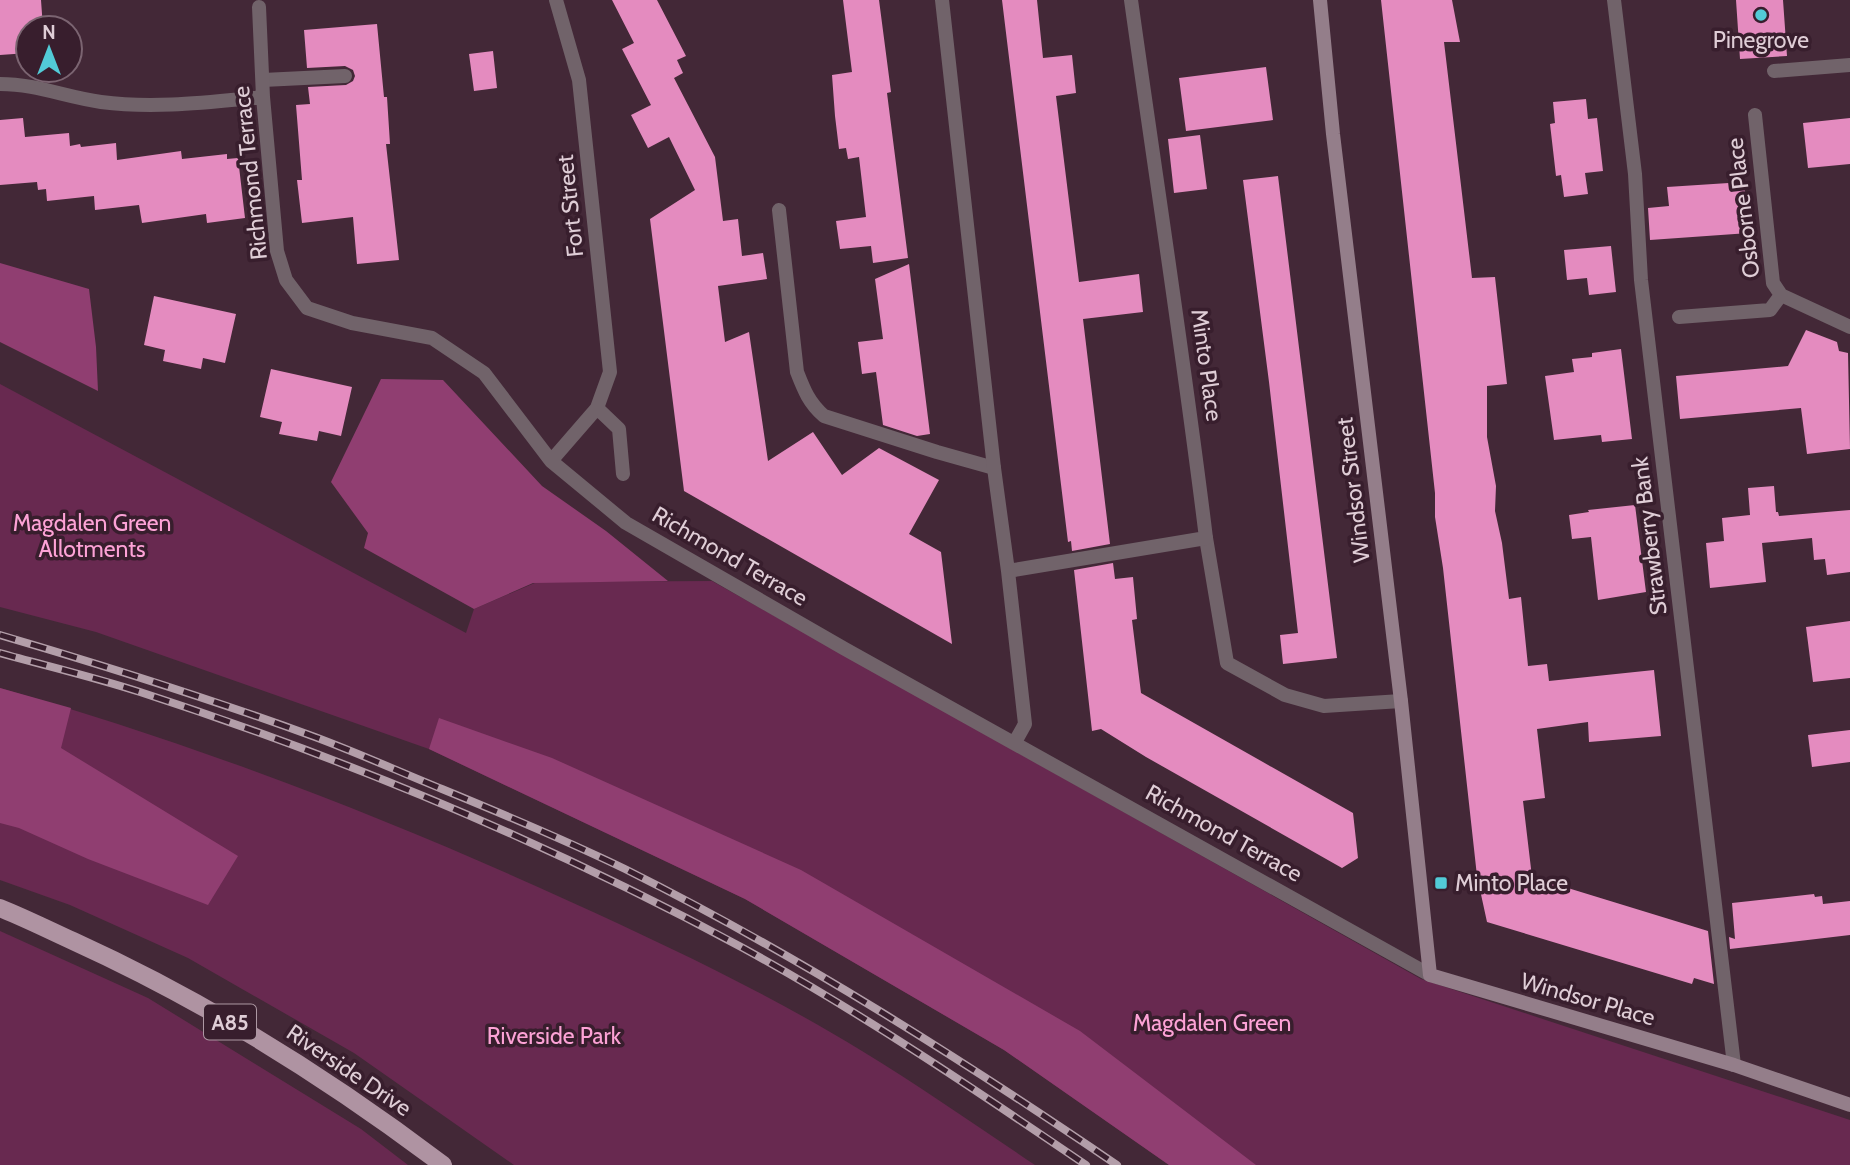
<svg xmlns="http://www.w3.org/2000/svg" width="1850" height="1165" font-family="Cabin,sans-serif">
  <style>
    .green { fill: #682950 }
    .forest { fill: #903e71 }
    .building { fill: #e48bbf }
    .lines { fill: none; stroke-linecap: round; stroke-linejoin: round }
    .lane { stroke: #71636a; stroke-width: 14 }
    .street { stroke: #71636a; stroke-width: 14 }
    .secondary { stroke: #947e8a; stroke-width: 14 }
    .primary { stroke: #af93a2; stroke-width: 18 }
    .rail-casing { stroke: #b39ea9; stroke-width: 8 }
    .rail { stroke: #381e2d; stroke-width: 5; stroke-dasharray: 16; stroke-linecap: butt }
    .poi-dot { fill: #52cbd7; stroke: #381e2d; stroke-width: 2.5 }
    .labels { text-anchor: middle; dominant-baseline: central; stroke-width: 7; stroke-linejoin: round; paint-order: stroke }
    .shield { fill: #381e2d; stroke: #ad98a3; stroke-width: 2 }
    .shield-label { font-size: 21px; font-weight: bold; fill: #dfcdd6 }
    .poi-label { font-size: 23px; fill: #dfcdd6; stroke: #381e2d }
    .street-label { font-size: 23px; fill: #dfcdd6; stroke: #381e2d }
    .park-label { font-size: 23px; fill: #fda2d6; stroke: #381e2d }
  </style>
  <rect width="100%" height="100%" fill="#432837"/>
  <!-- green -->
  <path class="green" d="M0 384 466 633 474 609 537 582 712 581 1421 979 1850 1120V1165H1169L1004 1050 745 899 429 749 96 632 0 607Z
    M0 688C195 744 386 817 571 902 670 947 769 994 862 1051 921 1087 978 1127 1035 1165H514L354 1053 188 958 70 905 0 880Z
    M0 931 148 998 361 1129 408 1165H0Z"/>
  <!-- forest -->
  <path class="forest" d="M0 263 89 289 96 347 98 391 0 342Z
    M381 379 443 380 542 486 606 531 668 581 533 583 474 609 364 548 368 533 331 482Z
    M0 688 71 708 61 748 238 856 208 905 88 859 19 828 0 823Z
    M439 718 552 758 801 870 1080 1031 1256 1165H1169L1004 1050 745 899 429 749Z"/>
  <!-- building -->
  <path class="building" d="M0 0H41L43 28H28V53L0 55Z
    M612 0H657L686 56 677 60 683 73 674 78 715 157 723 221 738 219 742 256 763 253 767 279 718 286 725 342 749 332 768 461 813 432 842 475 879 448 939 480 909 534 941 552 952 644 684 491 650 219 695 190 669 137 648 148 631 115 651 105 622 49 634 43Z
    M843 0H879L891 92 887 93 908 258 873 263 871 246 840 249 836 221 866 217 859 157 848 159 846 148 839 149 835 116 832 75 852 72Z
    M1002 0H1037L1043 58 1072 55 1076 93 1056 96 1079 282 1139 274 1143 312 1083 319 1110 544 1072 551 1071 541 1068 542Z
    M1381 0H1452L1460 42H1444L1472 278 1495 277 1507 384 1487 386V437L1496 486 1495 511 1502 543 1509 599 1521 597 1528 666 1547 664 1549 681 1654 670 1661 736 1589 742 1588 722 1537 729 1545 798 1523 801 1532 877 1708 931 1714 984 1694 978 1692 984 1487 922 1477 876 1443 568 1435 517V493Z
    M1736 0H1783L1787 56 1740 59Z
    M377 24 384 97H387L390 144H386L399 260 357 264 353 217 302 223 297 180H302L296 105 310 104 308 87 346 85 353 81 355 76 353 70 345 66 307 68 304 30Z
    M493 51 497 88 474 91 469 54Z
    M1266 67 1273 120 1186 131 1179 78Z
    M1586 99 1588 119 1597 118 1603 171 1585 173 1588 194 1564 197 1561 175 1556 176 1550 124 1555 123 1553 102Z
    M23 118 25 137 69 133 70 146 80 144 81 147 116 143 117 160 181 151 182 159 227 154V159L238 158 245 218 207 223 206 214 142 223 139 205 95 210 94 196 47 201 46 189 38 190 37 182 0 185V120Z
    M1850 118V164L1808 168 1803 123Z
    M1200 135 1207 189 1174 193 1168 139Z
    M1278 176 1337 658 1283 664 1280 635 1298 633 1269 382 1243 180Z
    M1744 182 1749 233 1650 240 1648 208 1669 206 1667 187Z
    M1611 246 1616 292 1589 295 1587 278 1567 280 1564 250Z
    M909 264 930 434 917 436 883 425 876 372 862 374 858 342 883 339 875 279Z
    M154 296 236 314 225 363 203 358 201 369 163 361 165 350 144 345Z
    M1806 330 1837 342 1839 351 1848 353 1850 449 1807 454 1801 408 1680 419 1676 376 1788 366Z
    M1621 349 1632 439 1602 442 1601 435 1554 440 1545 376 1574 372 1572 359 1592 357V353Z
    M271 369 352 387 341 436 319 431 317 441 279 434 282 422 260 417Z
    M1774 486 1776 512H1778L1779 516 1850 510V572L1827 575 1825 559 1814 560 1812 538 1762 543 1766 582 1710 588 1706 543 1724 541 1722 518 1750 515 1748 488Z
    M1635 505 1646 592 1598 600 1591 537 1572 539 1569 515 1589 512 1588 510Z
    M1113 563 1115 579 1133 577 1137 619 1132 620 1141 693 1353 813 1358 858 1342 868 1146 757 1101 729 1092 731 1074 570Z
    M1850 621V678L1813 682 1806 627Z
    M1850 730V762L1812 767 1808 735Z
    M1814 894 1815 897 1822 896 1823 904 1850 901V935L1730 949 1729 937 1735 939 1732 903Z"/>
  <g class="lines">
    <!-- lane -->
    <path class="lane" d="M1614 0 1635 174 1641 280 1734 1065
      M1774 71 1850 65
      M263 80 345 76
      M779 210 797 372C804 390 809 403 824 416L937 452 994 468
      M1206 538 1227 663 1285 695 1324 706 1401 701"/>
    <!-- street -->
    <path class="street" d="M942 0 994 468 1008 571 1025 724 1015 742
      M259 7 263 97 277 251 286 280 307 308 352 323 432 338 484 373 551 461 626 523 845 649 1430 975
      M0 84C36 84 65 97 101 102 155 109 209 102 263 97
      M1755 115 1773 283 1781 295 1850 327
      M1679 317 1770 310 1781 295
      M597 408 619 429 623 474
      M551 461 597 408 610 372 579 80 556 0
      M1008 571 1206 538C1184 358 1156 179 1131 0"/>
    <!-- secondary -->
    <path class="secondary" d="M1320 0 1333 134 1401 701 1430 975 1734 1065 1850 1105"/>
    <!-- primary -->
    <path class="primary" d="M0 908C25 918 49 930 73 941 205 1001 328 1078 443 1165"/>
    <defs>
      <path id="rail" d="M0 635C106 666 211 699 315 737 358 753 400 772 442 789 503 814 565 840 625 869 797 955 958 1057 1117 1165
        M0 653C47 666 94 677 140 692 347 759 551 844 743 948 862 1013 974 1089 1086 1165"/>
    </defs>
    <!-- rail casing -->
    <use href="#rail" class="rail-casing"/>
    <!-- rail -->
    <use href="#rail" class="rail"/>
  </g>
  <!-- markers -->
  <g class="poi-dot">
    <circle cx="1761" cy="15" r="7"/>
    <rect x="1434" y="876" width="14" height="14" rx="3.5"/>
  </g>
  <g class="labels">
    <!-- shield labels -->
    <rect class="shield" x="204" y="1004.5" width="52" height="35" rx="5"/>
    <g class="shield-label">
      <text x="230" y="1022">A85</text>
    </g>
    <!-- poi labels -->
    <g class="poi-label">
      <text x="1761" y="40">Pinegrove</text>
      <text x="1455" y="883" text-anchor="start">Minto Place</text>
    </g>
    <!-- street labels -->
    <g class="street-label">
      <text transform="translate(250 173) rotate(-96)">Richmond Terrace</text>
      <text transform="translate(570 206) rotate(-96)">Fort Street</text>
      <text transform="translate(1743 208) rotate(-97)">Osborne Place</text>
      <text transform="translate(1207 365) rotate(82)">Minto Place</text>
      <text transform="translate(1353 490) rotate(-97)">Windsor Street</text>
      <text transform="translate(1649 536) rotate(-97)">Strawberry Bank</text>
      <text transform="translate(730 556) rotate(30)">Richmond Terrace</text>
      <text transform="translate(1224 833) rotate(29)">Richmond Terrace</text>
      <text transform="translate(1588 999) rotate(16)">Windsor Place</text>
      <text transform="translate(349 1070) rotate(34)">Riverside Drive</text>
    </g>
    <!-- park labels -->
    <g class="park-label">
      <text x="92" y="523">Magdalen Green<tspan x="92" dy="26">Allotments</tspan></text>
      <text x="1212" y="1023">Magdalen Green</text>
      <text x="554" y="1036">Riverside Park</text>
    </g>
  </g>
  <!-- north arrow -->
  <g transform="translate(49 49)"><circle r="33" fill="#381e2d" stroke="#7b6471" stroke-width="2"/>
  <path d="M0-5L12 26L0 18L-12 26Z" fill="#52cbd7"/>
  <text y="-10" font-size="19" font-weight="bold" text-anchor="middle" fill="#dfcdd6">N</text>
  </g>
</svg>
